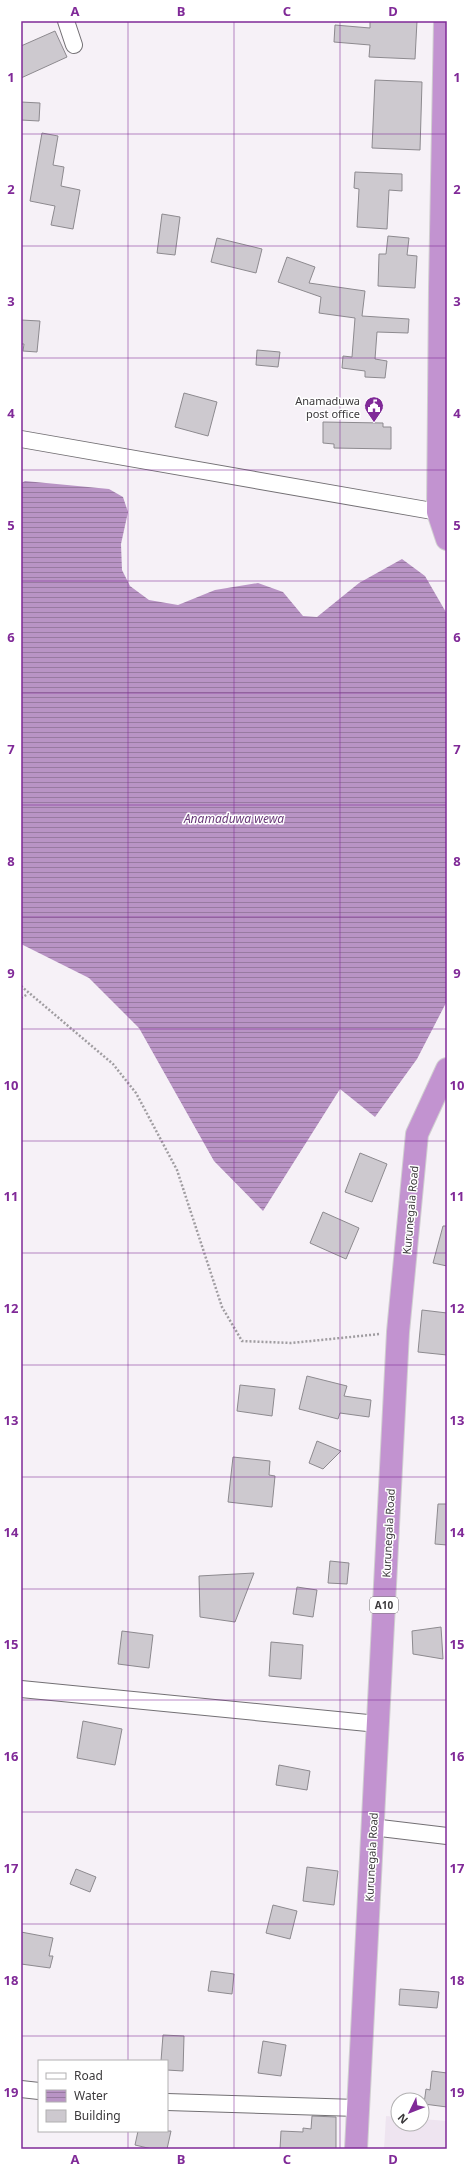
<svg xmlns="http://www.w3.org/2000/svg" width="468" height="2170" font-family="'Noto Sans',sans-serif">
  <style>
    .built { fill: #eee4f0 }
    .water { fill: url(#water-rules) }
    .building { fill: #cdc9cf; stroke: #8d8a8f }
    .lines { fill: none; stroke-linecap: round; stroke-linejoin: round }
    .minor-casing { stroke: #737074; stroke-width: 18 }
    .highway-casing { stroke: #d0cfd0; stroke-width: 24 }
    .path { stroke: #a09da1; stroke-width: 2.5; stroke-dasharray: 2 2; stroke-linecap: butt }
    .minor { stroke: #fff; stroke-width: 16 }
    .highway { stroke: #c293d0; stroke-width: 22 }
    .grid { fill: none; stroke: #802a98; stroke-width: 1; stroke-opacity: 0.55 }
    .labels { text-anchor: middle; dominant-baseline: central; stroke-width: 3; stroke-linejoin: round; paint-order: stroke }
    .shield { fill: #fff; stroke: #767476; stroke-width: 1 }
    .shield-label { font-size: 10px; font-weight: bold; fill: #3b393b }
    .poi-label { font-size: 11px; fill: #3b393b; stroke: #fff; text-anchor: end }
    .street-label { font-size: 11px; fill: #3b393b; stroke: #fff }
    .water-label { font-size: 12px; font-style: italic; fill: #693978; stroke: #fff }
    .neatline { fill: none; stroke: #802a98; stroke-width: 1.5 }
    .grid-label { font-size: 13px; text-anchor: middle; font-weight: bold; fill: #802a98 }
  </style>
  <defs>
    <pattern id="water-rules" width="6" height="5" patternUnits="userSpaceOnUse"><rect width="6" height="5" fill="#b994c5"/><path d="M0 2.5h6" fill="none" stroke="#987aa1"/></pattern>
  </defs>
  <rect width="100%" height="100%" fill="#f6f1f7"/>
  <!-- built -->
  <path class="built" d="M386 2116 398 2117V2124H422V2119L447 2121V2149H384Z"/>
  <!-- water -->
  <path class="water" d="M25 481 109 489 123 497 128 512 121 544 122 570 130 586 149 600 178 605 215 590 258 583 283 592 303 616 317 617 359 583 402 559 425 576 447 614V1001L417 1059 375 1117 340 1089 263 1211 214 1161 139 1028 89 978 21 944V483Z"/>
  <!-- building -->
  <path class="building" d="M370 21H417L415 59 369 57 370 45 334 42 335 25 370 28Z
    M55 31 67 57 21 78V46Z
    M375 80 422 82 420 150 372 148Z
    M21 102 40 103 39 121 21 120Z
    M42 133 58 136 53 165 64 167 61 186 80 190 73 229 51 225 55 206 30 201Z
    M355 172 402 174V191L389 190 387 229 357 227 359 189 354 188Z
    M162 214 180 217 175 255 157 253Z
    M388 236 409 238 407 255 417 256 415 288 378 286 379 254H386Z
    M217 238 262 249 256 273 211 262Z
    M287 257 315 267 309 283 365 291 362 316 409 319 408 333 377 332 375 359 387 361 385 378 365 377V371L342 368 343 356 352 357 355 318 319 313 321 297 278 282Z
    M21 320 40 321 37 352 23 351 24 344H21Z
    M257 350 280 352 278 367 256 365Z
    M184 393 217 402 208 436 175 427Z
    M323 422 383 423V427H391V449L334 448V444L323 443Z
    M360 1153 387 1164 372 1202 345 1192Z
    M323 1212 359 1228 346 1259 310 1243Z
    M443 1226H447V1266L433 1263Z
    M422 1310 447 1313V1355L418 1352Z
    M307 1376 347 1386 344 1396 371 1400 369 1417 340 1413 338 1419 299 1409Z
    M240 1385 275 1389 272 1416 237 1411Z
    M317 1441 341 1451 323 1469 309 1463Z
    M233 1457 270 1461 269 1475 275 1476 272 1507 228 1502Z
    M438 1504H447V1545L435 1544Z
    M330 1561 349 1563 347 1584 328 1583Z
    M254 1573 235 1622 200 1617 199 1576Z
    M297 1587 317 1590 313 1617 293 1614Z
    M441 1627 443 1659 413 1654 412 1631Z
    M122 1631 153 1635 149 1668 118 1664Z
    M271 1642 303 1645 301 1679 269 1676Z
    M83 1721 122 1729 115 1765 77 1758Z
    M279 1765 310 1771 307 1790 276 1785Z
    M307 1867 338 1871 334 1905 303 1901Z
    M76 1869 96 1877 90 1892 70 1884Z
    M273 1905 297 1911 290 1939 266 1933Z
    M21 1932 53 1938 49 1956H53L50 1968 21 1964Z
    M211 1971 234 1974 232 1994 208 1991Z
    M400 1989 439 1992 437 2008 399 2005Z
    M163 2035 184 2036 183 2071 167 2070V2061H161Z
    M263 2041 286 2045 281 2076 258 2073Z
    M432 2071 447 2073V2107L424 2104 426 2089 430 2090Z
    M312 2116 336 2117V2149H280L281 2131 303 2132V2128L311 2129Z
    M138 2131H171L167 2149H152L135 2145Z"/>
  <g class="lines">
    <defs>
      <path id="minor" d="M66 21 74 45
        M21 439 438 512
        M21 1689 378 1724
        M372 1827 447 1836
        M21 2089 39 2091
        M167 2102 357 2108"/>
      <path id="highway" d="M445 21 440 288 438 512 447 539
        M356 2149 398 1332 417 1134 447 1069"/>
    </defs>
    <!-- minor casing -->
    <use href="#minor" class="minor-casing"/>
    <!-- highway casing -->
    <use href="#highway" class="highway-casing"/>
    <!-- path -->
    <path class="path" d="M21 986 113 1064 136 1093 177 1170 222 1307 242 1341 291 1343 380 1334
      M21 998 28 994"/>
    <!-- minor -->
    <use href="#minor" class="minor"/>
    <!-- highway -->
    <use href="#highway" class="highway"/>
  </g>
  <!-- grid -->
  <path class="grid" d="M128 21V2061M234 21V2149M340 21V2149M21 134H447M21 246H447M21 358H447M21 470H447M21 581H447M21 693H447M21 805H447M21 917H447M21 1029H447M21 1141H447M21 1253H447M21 1365H447M21 1477H447M21 1589H447M21 1700H447M21 1812H447M21 1924H447M21 2036H447M128 2131V2149"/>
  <!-- icons -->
  <defs>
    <symbol id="civic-pin" viewBox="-11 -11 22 30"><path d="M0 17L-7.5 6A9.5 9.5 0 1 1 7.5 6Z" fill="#802a98" stroke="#fff"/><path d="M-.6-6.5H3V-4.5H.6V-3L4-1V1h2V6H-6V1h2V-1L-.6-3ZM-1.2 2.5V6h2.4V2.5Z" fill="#fff"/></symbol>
  </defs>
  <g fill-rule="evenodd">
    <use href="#civic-pin" x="363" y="395" width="22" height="30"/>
  </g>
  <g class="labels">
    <!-- shield labels -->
    <rect class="shield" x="370" y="1597" width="28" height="16" rx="3"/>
    <g class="shield-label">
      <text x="384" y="1605">A10</text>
    </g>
    <!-- poi labels -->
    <g class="poi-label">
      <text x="360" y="400">Anamaduwa<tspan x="360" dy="13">post office</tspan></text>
    </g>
    <!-- street labels -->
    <g class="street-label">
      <text transform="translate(410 1210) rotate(-85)">Kurunegala Road</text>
      <text transform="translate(388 1533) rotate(-87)">Kurunegala Road</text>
      <text transform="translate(371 1857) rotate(-87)">Kurunegala Road</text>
    </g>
    <!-- water labels -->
    <g class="water-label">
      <text x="234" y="818">Anamaduwa wewa</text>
    </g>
  </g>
  <!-- border -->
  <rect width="468" height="2170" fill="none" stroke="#ffffff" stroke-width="44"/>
  <!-- legend -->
  <rect x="38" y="2060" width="130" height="72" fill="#ffffff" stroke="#b1b0b1"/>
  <rect x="46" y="2073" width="20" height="6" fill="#ffffff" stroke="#b1b0b1"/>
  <text x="74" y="2080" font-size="12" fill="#3b393b">Road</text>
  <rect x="46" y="2090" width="20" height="12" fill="url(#water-rules)" stroke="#b1b0b1"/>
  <text x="74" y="2100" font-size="12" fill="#3b393b">Water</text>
  <rect x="46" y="2110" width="20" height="12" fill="#cdc9cf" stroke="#b1b0b1"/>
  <text x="74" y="2120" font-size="12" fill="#3b393b">Building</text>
  <!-- north arrow -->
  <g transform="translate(410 2112) rotate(227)"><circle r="19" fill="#ffffff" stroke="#b1b0b1"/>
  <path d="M0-3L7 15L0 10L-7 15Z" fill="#802a98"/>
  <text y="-6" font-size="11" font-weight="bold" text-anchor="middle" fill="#3b393b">N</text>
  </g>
  <rect x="22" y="22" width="424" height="2126" class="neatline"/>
  <g class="grid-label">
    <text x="75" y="16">A</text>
    <text x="181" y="16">B</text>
    <text x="287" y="16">C</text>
    <text x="393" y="16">D</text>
    <text x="11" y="82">1</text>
    <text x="457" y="82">1</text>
    <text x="11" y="194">2</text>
    <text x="457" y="194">2</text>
    <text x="11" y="306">3</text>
    <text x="457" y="306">3</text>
    <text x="11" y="418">4</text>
    <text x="457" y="418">4</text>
    <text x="11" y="530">5</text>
    <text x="457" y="530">5</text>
    <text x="11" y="642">6</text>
    <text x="457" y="642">6</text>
    <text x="11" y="754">7</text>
    <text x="457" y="754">7</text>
    <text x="11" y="866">8</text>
    <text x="457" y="866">8</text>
    <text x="11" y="978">9</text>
    <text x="457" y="978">9</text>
    <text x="11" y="1090">10</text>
    <text x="457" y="1090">10</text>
    <text x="11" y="1201">11</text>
    <text x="457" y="1201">11</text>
    <text x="11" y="1313">12</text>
    <text x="457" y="1313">12</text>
    <text x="11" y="1425">13</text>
    <text x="457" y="1425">13</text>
    <text x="11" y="1537">14</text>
    <text x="457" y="1537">14</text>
    <text x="11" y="1649">15</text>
    <text x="457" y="1649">15</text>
    <text x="11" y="1761">16</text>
    <text x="457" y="1761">16</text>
    <text x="11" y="1873">17</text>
    <text x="457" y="1873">17</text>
    <text x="11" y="1985">18</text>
    <text x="457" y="1985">18</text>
    <text x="11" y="2097">19</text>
    <text x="457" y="2097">19</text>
    <text x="75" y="2164">A</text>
    <text x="181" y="2164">B</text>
    <text x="287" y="2164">C</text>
    <text x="393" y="2164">D</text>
  </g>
</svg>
